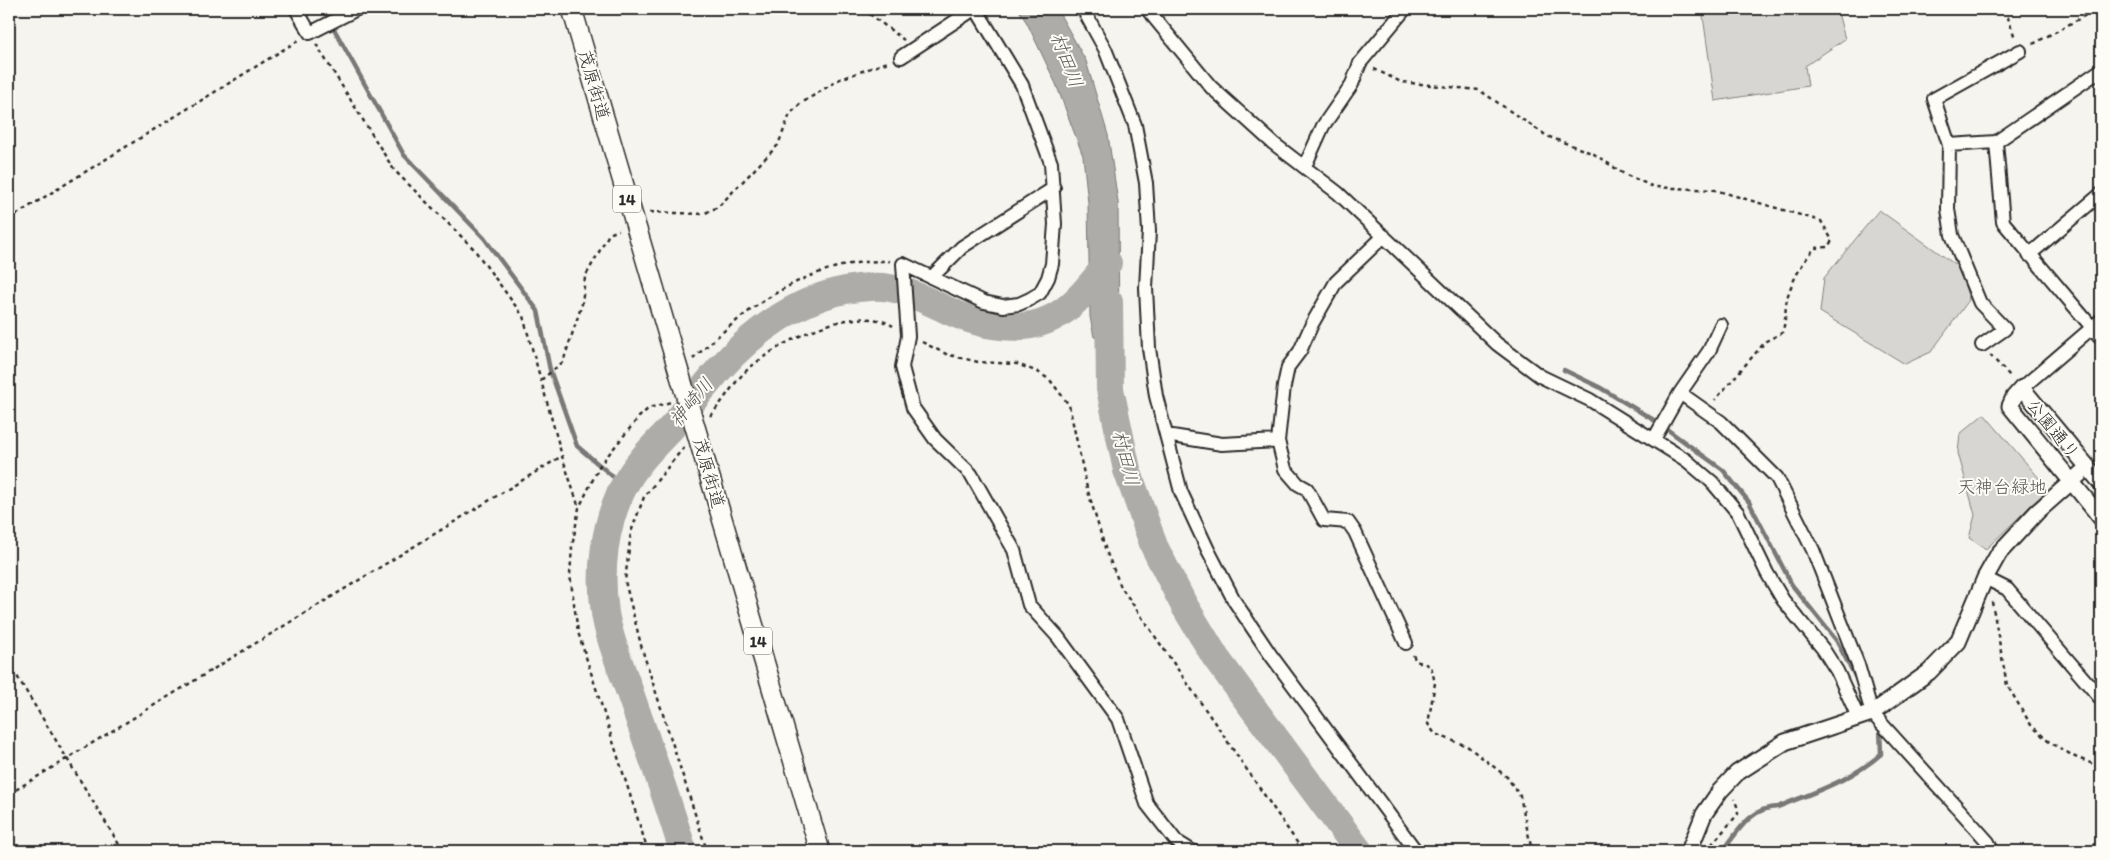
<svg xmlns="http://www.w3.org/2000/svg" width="2110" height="860" font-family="Itim,'Klee One',sans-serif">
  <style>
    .green { fill: #d7d6d2; stroke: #81807e }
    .water { fill: #adaca9; stroke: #797877 }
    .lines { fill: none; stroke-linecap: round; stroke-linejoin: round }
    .stream { stroke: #797877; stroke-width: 4.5 }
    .river { stroke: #adaca9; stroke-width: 28 }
    .minor-casing { stroke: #2b2b2b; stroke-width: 16 }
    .tertiary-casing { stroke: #2b2b2b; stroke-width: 19 }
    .primary-casing { stroke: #2b2b2b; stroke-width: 22 }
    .path { stroke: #2b2b2b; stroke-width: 2.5; stroke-dasharray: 4 4; stroke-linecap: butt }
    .minor { stroke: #fdfcf7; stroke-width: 12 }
    .tertiary { stroke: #fdfcf7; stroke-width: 15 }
    .primary { stroke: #fdfcf7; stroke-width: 19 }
    .labels { text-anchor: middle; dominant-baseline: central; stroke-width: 4; stroke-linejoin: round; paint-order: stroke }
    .shield { fill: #fdfcf7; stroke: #6a6a68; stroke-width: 1 }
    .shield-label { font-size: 16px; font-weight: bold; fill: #2b2b2b }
    .street-label { font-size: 18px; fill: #2b2b2b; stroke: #fdfcf7 }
    .park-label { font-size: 18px; fill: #565655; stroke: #fdfcf7 }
    .water-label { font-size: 19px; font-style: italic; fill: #585857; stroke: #fdfcf7 }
  </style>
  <rect width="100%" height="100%" fill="#f5f4ef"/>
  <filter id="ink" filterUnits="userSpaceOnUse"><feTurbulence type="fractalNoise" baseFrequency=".02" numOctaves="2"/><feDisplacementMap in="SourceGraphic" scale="10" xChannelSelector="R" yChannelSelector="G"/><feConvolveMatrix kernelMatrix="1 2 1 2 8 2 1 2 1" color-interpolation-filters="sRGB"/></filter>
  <g filter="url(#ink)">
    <!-- green -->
    <path class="green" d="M1715 9H1837L1845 39 1805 66 1808 86 1715 101 1703 16Z
      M1879 210 1960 268 1969 300 1931 352 1905 364 1820 312 1824 278Z
      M1984 414 2045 485 2042 495 1986 549 1969 538 1975 515 1958 453 1960 434Z"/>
    <!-- water -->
    <path class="water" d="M1018 9H1057L1086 61 1108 135 1118 202 1119 342 1094 337 1090 317 1088 203 1083 156 1056 84 1027 23Z"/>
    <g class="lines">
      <!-- stream -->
      <path class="stream" d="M323 9 404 155 484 238 538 311 550 370 577 446 624 486
        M1564 370 1599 387 1657 422 1723 470 1749 502 1792 585 1836 640 1856 678
        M1723 851C1738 831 1751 807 1778 807 1814 792 1852 780 1881 754L1880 727"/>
      <!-- river -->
      <path class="river" d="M1109 302 1110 389 1127 470 1154 546 1184 605 1216 658 1359 851
        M683 851C667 798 648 745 630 693 621 667 609 639 605 613 599 572 604 525 623 488 635 464 654 446 672 427 684 413 694 399 706 385 746 335 803 290 870 287 899 285 923 299 949 311 986 328 1030 336 1065 310 1082 297 1095 279 1108 263"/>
      <defs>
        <path id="minor" d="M296 9 310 33 357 9
          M976 9 1022 85 1051 163 1055 224 1052 264 1048 278 1040 293 1030 299 1019 304 1003 306 984 302 903 264 908 336 902 367 913 408 935 439 971 474 1014 550 1029 605 1058 637 1118 719 1147 804 1176 841 1192 851
          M1083 9 1105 49 1135 125 1146 183 1149 231 1146 288 1149 348 1156 396 1181 492 1208 550 1235 602 1270 654 1416 851
          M1147 9 1211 87 1273 143 1338 193 1497 344 1540 376 1590 400 1686 460 1712 482 1738 513 1767 573 1783 600 1823 649 1837 671 1858 717
          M901 57 974 9
          M1996 142 2003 222 2101 338
          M1949 145 1996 142 2101 70
          M1305 166 1323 126 1352 84 1360 63 1405 9
          M1384 236 1336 282 1312 324 1300 351 1288 367 1284 386 1278 441 1285 469 1298 484 1307 489 1324 520 1348 522 1355 532 1406 643
          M2029 255 2101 194
          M932 277 962 247 1054 188
          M1982 345 2005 329 1980 303 1952 235 1948 209 1949 145 1934 99 2020 51
          M2022 388 2101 320
          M1680 393 1709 351 1721 325
          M1166 435 1222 444 1278 441
          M1654 439 1680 393 1721 422 1777 478 1813 550 1858 665 1872 713 1964 815 1988 842 1992 851
          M1985 578 2007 589 2101 699"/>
        <path id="tertiary" d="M2101 483 2022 388 2014 397 2010 406 2101 518
          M1689 851 1704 814 1720 791 1737 773 1785 742 1872 713 1929 672 1958 642 1985 578 1999 553 2037 512 2088 467"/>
        <path id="primary" d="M572 9 820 851"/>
      </defs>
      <!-- minor casing -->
      <use href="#minor" class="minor-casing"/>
      <!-- tertiary casing -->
      <use href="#tertiary" class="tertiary-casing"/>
      <!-- primary casing -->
      <use href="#primary" class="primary-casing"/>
      <!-- path -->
      <path class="path" d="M863 9 904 40
        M2005 9 2015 38
        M316 44 394 170 473 248 523 316 562 456 579 508
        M2033 44 2097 9
        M1374 69 1401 82 1479 90 1547 136 1594 154 1624 174 1654 187 1715 190 1821 221 1832 240 1828 247 1815 248C1804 260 1793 279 1788 295 1784 308 1787 319 1782 333L1766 341 1715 400
        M650 212 703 214 718 207 778 145 790 114 800 104 840 79 888 62
        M9 219 299 40
        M922 342 946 354 978 362 1017 364 1038 372 1050 380 1069 405 1087 488 1106 551 1121 587 1303 851
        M1990 355 2012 378
        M693 359C749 306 810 259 890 261
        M541 380 563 362 582 304 585 277 609 234 619 230
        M710 416C722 403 731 387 743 374 772 345 853 301 893 326
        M684 447 644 497 631 532 625 581 642 649 707 851
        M1992 602 2007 685 2031 725 2048 741 2075 757 2101 767
        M1413 655 1416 661 1431 666 1435 683 1428 724 1435 734 1467 746 1507 777 1520 796 1532 851
        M9 663 123 851
        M9 794 562 456
        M648 851 578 632 570 575 572 547 579 508 600 465 639 417 649 408 671 402
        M1706 851 1738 814 1737 806 1734 799"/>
      <!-- minor -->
      <use href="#minor" class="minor"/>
      <!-- tertiary -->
      <use href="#tertiary" class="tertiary"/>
      <!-- primary -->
      <use href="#primary" class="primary"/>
    </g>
  </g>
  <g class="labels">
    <!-- shield labels -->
    <g class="shield">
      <rect x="613" y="185.5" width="28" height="27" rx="4"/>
      <rect x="744" y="627.5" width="28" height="27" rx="4"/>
    </g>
    <g class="shield-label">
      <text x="627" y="199">14</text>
      <text x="758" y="641">14</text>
    </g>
    <!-- street labels -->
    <g class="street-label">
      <text transform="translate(594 85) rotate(74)">茂原街道</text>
      <text transform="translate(2053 429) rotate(51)">公園通り</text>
      <text transform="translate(709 473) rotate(74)">茂原街道</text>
    </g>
    <!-- park labels -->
    <g class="park-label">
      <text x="2002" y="487">天神台緑地</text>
    </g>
    <!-- water labels -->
    <g class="water-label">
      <text transform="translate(1067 60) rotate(69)">村田川</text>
      <text transform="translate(691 402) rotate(-50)">神崎川</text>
      <text transform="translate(1126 458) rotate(76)">村田川</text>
    </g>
  </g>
  <!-- margin -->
  <rect width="2110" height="860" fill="none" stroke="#fdfcf7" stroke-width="30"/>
  <rect x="15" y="15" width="2080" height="830" fill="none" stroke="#2b2b2b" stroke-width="2" filter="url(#ink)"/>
</svg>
